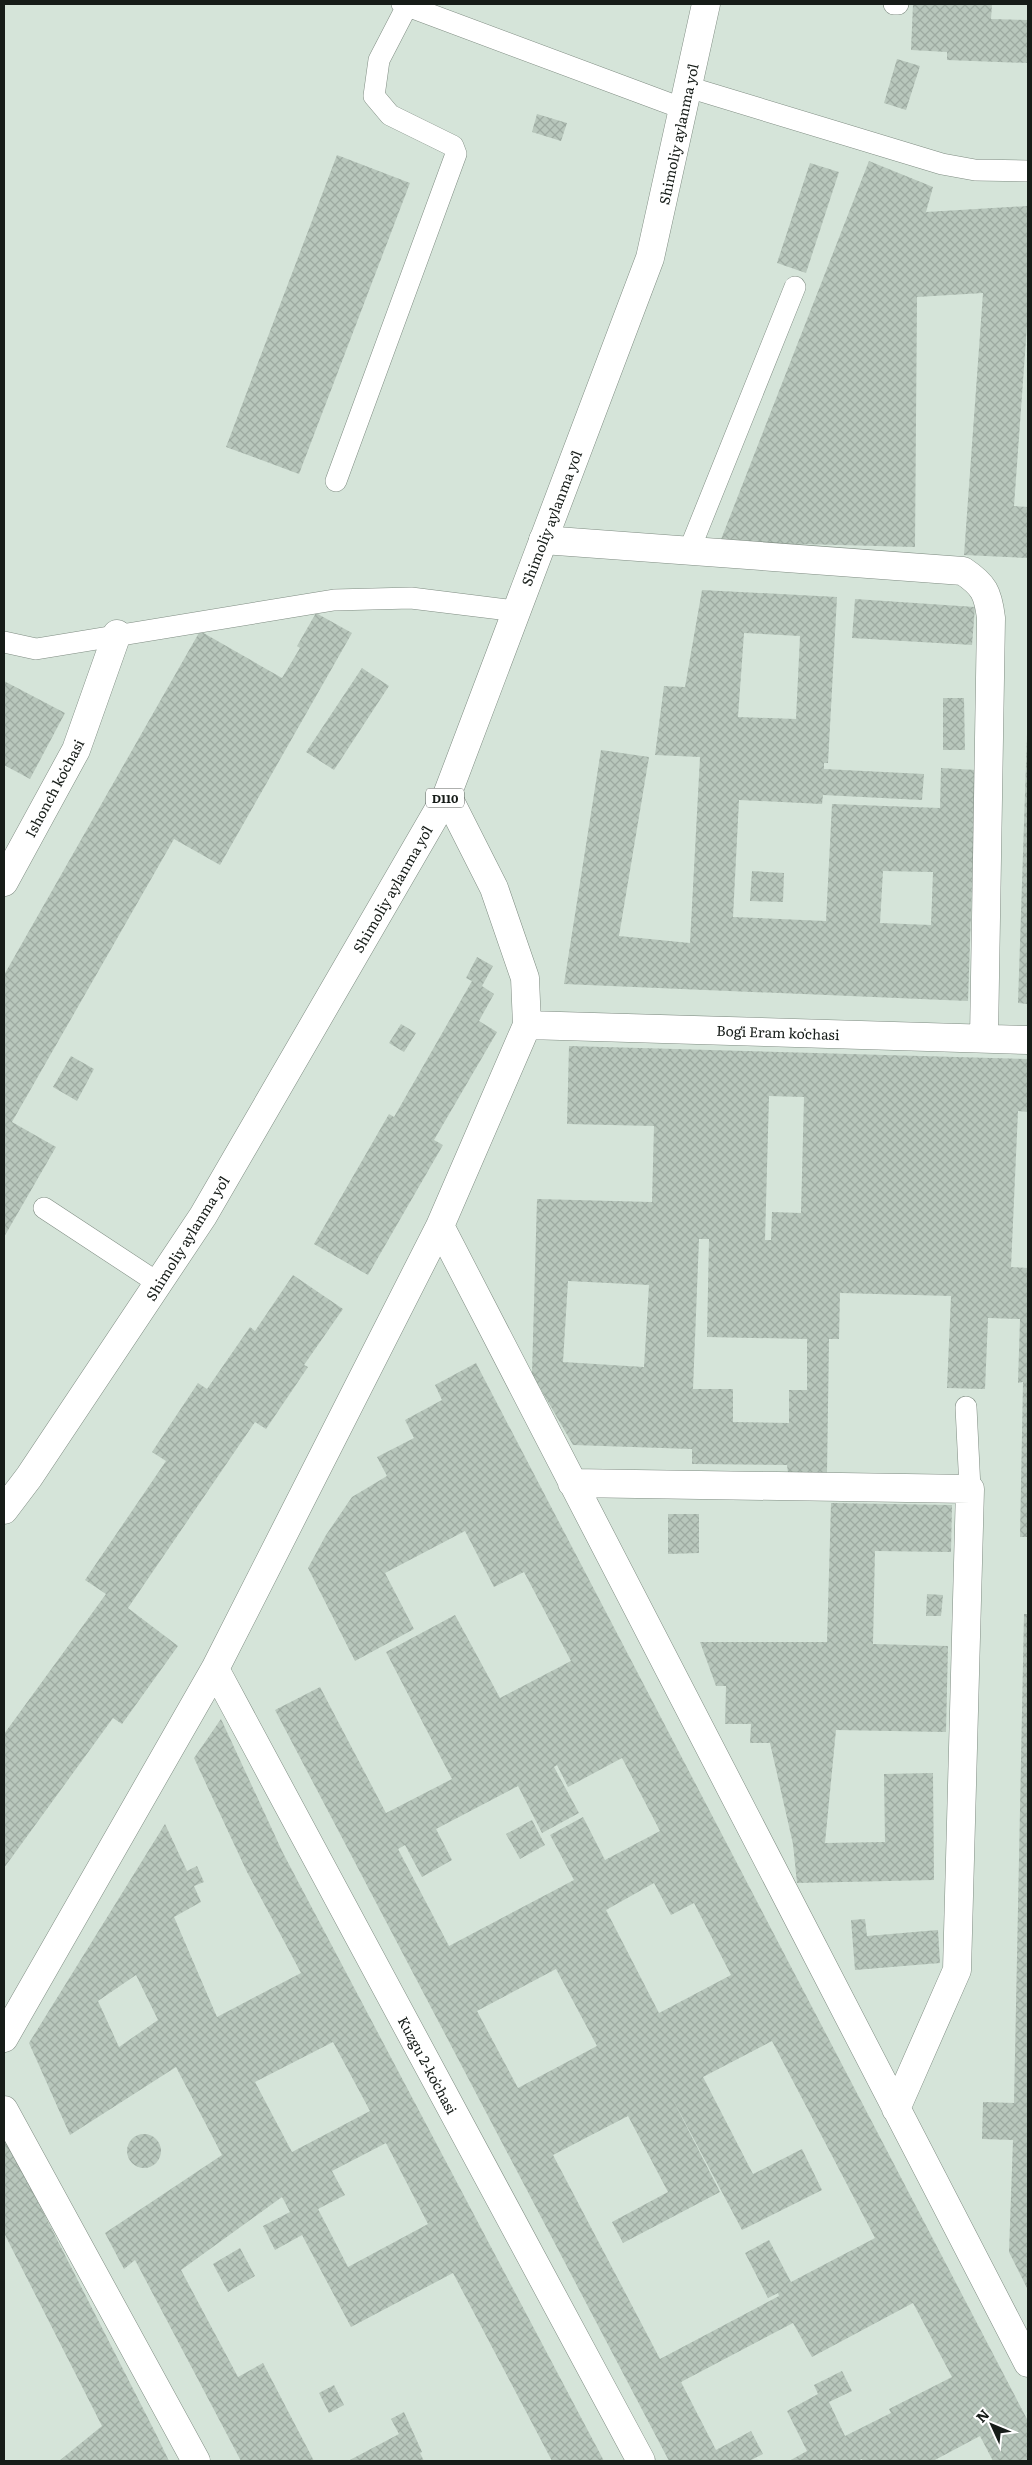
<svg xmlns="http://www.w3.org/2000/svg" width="1032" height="2465" font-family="Literata,serif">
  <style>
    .building { fill: url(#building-cross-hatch); fill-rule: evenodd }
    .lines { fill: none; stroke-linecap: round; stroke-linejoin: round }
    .service-casing { stroke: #7f8c82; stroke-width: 22 }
    .minor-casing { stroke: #7f8c82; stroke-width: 29 }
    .primary-casing { stroke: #7f8c82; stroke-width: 29 }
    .service { stroke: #fff; stroke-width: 21 }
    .minor { stroke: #fff; stroke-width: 28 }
    .primary { stroke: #fff; stroke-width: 28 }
    .labels { text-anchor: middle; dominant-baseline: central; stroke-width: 4; stroke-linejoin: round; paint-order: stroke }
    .shield { fill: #fff; stroke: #5c605d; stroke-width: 1 }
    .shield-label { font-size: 12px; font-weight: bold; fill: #161c18 }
    .street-label { font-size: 14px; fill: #161c18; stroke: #fff }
  </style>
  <defs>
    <pattern id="building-cross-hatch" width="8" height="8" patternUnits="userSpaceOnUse" patternTransform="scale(1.25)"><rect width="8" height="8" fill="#b8c7bc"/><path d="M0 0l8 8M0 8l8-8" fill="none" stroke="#9daaa1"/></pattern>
  </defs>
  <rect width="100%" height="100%" fill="#d5e4d9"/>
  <!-- building -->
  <path class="building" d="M913 4H992L991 19 1028 20V63L947 60V52L911 50Z
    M897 59 920 66 906 110 884 103Z
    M537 114 567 123 561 141 532 132Z
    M337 155 410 183 299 474 226 447Z
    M869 161 933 187 926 212 1028 206V312L1014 506 1028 507V558L964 555 983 293 917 297 915 547 720 542Z
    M810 163 839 172 806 273 777 263Z
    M702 590 837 597 828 763H824V769L924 774 922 800 823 795 822 804 739 800 733 917 826 921 832 804 940 808 941 768 976 770 968 1001 564 984 601 750 649 757 619 936 690 943 700 757 655 755 664 686 685 687ZM744 633 800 636 796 719 738 717ZM883 871 933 872 931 925 880 923Z
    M855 599 975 607 972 645 852 638Z
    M316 613 352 633 220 865 174 839 12 1122 56 1147 4 1237V975L200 631 282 678 300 648 297 646Z
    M362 668 389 686 334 770 306 752Z
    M4 681 65 713 30 779 4 765Z
    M943 698H964L965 750H943Z
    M1027 734H1028V1004L1018 1003Z
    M752 871 784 873 783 902 750 901Z
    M477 957 493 966 482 986 494 994 479 1021 497 1032 434 1140 443 1145 368 1275 314 1244 389 1114 394 1117 472 981 466 978Z
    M401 1024 416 1033 404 1052 389 1043Z
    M569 1046 1028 1059V1112L1018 1111 1011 1267 1028 1268V1537H1020L1023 1382 1018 1383 1020 1319 988 1318 985 1389 947 1388 951 1296 840 1293 839 1339H829L827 1473H788L787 1465 692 1464V1449L573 1445 532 1374 537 1199 652 1202 654 1126 567 1124ZM769 1096 804 1097 801 1213 772 1212 771 1240H765ZM699 1239H709L707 1337 807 1339V1390H789V1423L733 1422V1389H693ZM568 1281 649 1285 644 1367 563 1362Z
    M71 1056 94 1069 77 1101 53 1087Z
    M293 1275 343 1309 304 1365 308 1367 266 1429 255 1422 128 1608 178 1646 122 1724 113 1718 4 1868V1734L106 1594 85 1580 166 1461 152 1452 198 1383 207 1389 250 1327 255 1331Z
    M476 1363 1028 2421V2461H993L980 2436 933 2461H863L862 2459 857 2461H789L807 2451 787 2411 818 2394 814 2385 842 2371 852 2391 829 2402 845 2436 891 2413 889 2409 952 2377 913 2303 812 2357 793 2323 681 2382 716 2450 751 2431 763 2454 749 2461H669L275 1710 320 1687 386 1813 452 1779 386 1652 455 1615 500 1698 571 1661 524 1572 494 1587 465 1531 385 1573 414 1629 355 1661 308 1568 326 1535 352 1497 387 1476 377 1457 414 1438 405 1420 442 1400 435 1385ZM622 1758 660 1831 605 1860 583 1817 550 1835 574 1880 449 1946 398 1849 405 1845 422 1877 452 1860 436 1829 518 1786 542 1833 579 1813 554 1767 557 1765 568 1787ZM654 1883 671 1915 694 1903 731 1975 659 2013 606 1910ZM556 1969 597 2046 518 2088 477 2011ZM772 2041 875 2238 791 2282 769 2240 745 2253 768 2298 778 2293 779 2296 660 2359 553 2155 628 2116 668 2192 612 2222 623 2243 720 2192 671 2096 742 2230 822 2190 802 2149 753 2174 703 2077Z
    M831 1503 952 1505 951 1552 875 1551 873 1644 948 1646 946 1732 836 1730 825 1843 885 1842 884 1774 933 1773 934 1880 797 1883 793 1844 770 1743H750L751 1724H725L726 1686H716L700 1642H827Z
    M668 1514H699V1553L668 1554Z
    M927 1594 943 1595 941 1616H926Z
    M1024 1614H1028V2290L1009 2252 1013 2140 982 2139 983 2102 1014 2103Z
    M221 1719 283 1853 604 2461H552L453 2273 351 2327 302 2235 275 2250 263 2226 290 2212 282 2197 181 2270 238 2377 263 2363 314 2461H241L135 2260 124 2269 105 2233 222 2155 176 2067 70 2135 29 2043 165 1824 187 1871 197 1866 204 1882 194 1886 201 1902 174 1917 217 2017 301 1973 247 1872 194 1758ZM136 1975 158 2020 119 2047 98 2001ZM333 2042 370 2111 292 2152 255 2082ZM386 2143 428 2224 348 2267 318 2209 345 2195 332 2171Z
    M532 1820 545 1845 520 1859 506 1834Z
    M865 1919 867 1936 938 1930 940 1963 855 1970 851 1920Z
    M127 2151a17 17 0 1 1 34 0a17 17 0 1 1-34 0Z
    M6 2139 156 2434 169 2461H59L102 2426 4 2233V2140Z
    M240 2248 255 2276 228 2292 213 2264Z
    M334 2385 344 2405 329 2413 319 2393Z
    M404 2412 422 2452 420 2453 424 2461H348L399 2434 391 2419Z"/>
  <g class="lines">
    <defs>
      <path id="service" d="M402 4 684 109
        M894 4H898
        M688 87 942 164 975 170 1028 171
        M336 481 456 154 453 146 390 115 374 96 379 60 407 6
        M689 551 795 287
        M4 642 36 649 334 600 411 598 516 611
        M44 1208 158 1283
        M966 1407 970 1489"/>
      <path id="minor" d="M543 540 963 571C984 585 988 593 991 618L984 1038
        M4 882 76 750 117 634
        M527 1025 1028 1040
        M440 1226 1028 2363
        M572 1483 970 1489 957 1970 896 2109
        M215 1669 641 2461
        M4 2038 215 1669 440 1226 527 1025 525 978 494 888 447 795
        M4 2110 196 2461"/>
      <path id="primary" d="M4 1510 29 1477 203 1216 447 795 650 258 706 4"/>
    </defs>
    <!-- service casing -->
    <use href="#service" class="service-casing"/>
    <!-- minor casing -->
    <use href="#minor" class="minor-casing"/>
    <!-- primary casing -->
    <use href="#primary" class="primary-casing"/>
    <!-- service -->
    <use href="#service" class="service"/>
    <!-- minor -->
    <use href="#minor" class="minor"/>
    <!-- primary -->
    <use href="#primary" class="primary"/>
  </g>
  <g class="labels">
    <!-- shield labels -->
    <rect class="shield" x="426" y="788.5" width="38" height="19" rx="4"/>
    <g class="shield-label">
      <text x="445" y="798">D110</text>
    </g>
    <!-- street labels -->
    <g class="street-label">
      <text transform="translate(678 134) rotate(-78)">Shimoliy aylanma yoʻl</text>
      <text transform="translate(551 518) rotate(-69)">Shimoliy aylanma yoʻl</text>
      <text transform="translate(54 788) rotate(-62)">Ishonch koʻchasi</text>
      <text transform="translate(392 889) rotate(-60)">Shimoliy aylanma yoʻl</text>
      <text transform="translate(778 1032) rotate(2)">Bogʻi Eram koʻchasi</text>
      <text transform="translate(187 1238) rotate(-58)">Shimoliy aylanma yoʻl</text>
      <text transform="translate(428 2065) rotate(62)">Kuzgu 2-koʻchasi</text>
    </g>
  </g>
  <!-- border -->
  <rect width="1032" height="2465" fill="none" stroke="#161c18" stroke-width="10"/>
  <!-- north arrow -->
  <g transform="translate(992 2425) rotate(314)" stroke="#ffffff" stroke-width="4" paint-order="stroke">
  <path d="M0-4L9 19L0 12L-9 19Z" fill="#161c18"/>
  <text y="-8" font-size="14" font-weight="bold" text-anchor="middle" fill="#161c18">N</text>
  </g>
</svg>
